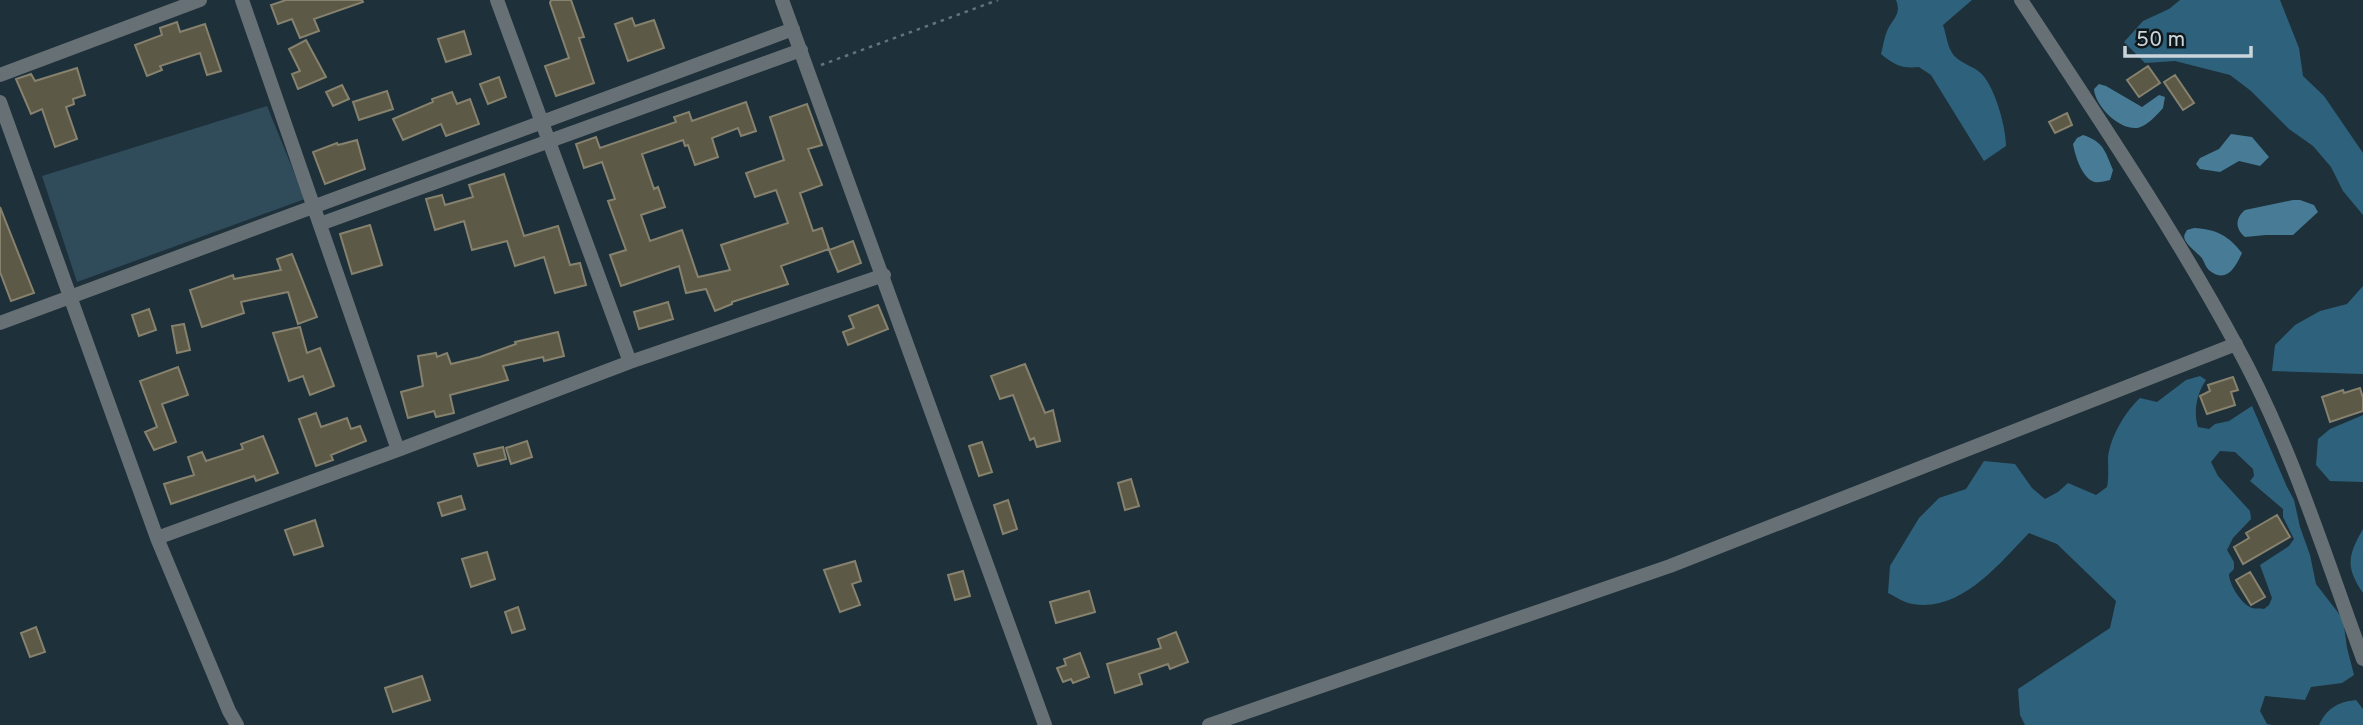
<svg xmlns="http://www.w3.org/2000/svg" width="2363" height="725" font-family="Overpass,sans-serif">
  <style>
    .green { fill: #304c5b }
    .forest { fill: #2e627c; fill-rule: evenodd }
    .water { fill: #477b96 }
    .building { fill: #5d5947; stroke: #86826e; stroke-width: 2 }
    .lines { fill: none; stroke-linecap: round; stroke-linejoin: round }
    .path { stroke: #63737b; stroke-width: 2.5; stroke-dasharray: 3.5 5; stroke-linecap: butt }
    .street { stroke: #677075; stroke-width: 14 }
  </style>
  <rect width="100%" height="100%" fill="#1e303a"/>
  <!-- green -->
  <path class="green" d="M267 106 305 199 77 282 42 176Z"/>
  <!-- forest -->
  <path class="forest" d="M1896 0H1972L1943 25C1946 33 1947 44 1951 51 1958 65 1977 65 1985 78 1996 93 2006 127 2006 146L1984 161 1931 75 1919 67C1903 69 1894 65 1881 54 1883 47 1884 38 1887 31 1892 19 1902 15 1896 0Z
    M2180 0H2280L2299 48 2303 76 2324 96 2363 153V215L2343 191 2331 167 2313 146 2289 129 2251 91 2230 75 2175 61 2145 63 2124 42 2143 21 2169 9Z
    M2363 286V374L2272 371 2275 345 2295 325 2320 311 2347 304Z
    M2200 376 2206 380C2197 393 2193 411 2198 427L2209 429 2215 424 2229 421 2252 406 2287 487 2294 500 2300 527 2310 555 2316 584 2343 619 2347 648 2354 675 2342 683 2311 687 2305 700 2265 696 2260 711 2267 724 2272 725H2025L2020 715 2018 689 2110 628 2116 601 2057 544 2029 533C1999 564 1961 612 1913 604 1905 603 1896 597 1888 593L1890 566 1919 518 1939 498 1966 489 1984 461 2015 464 2032 488 2045 499 2058 492 2068 483 2096 495 2107 487C2109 477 2108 468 2108 458 2110 437 2125 412 2140 398L2157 402 2186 380ZM2220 451 2235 452 2253 469 2254 476 2250 481 2283 509V517L2294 539 2289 546 2260 565 2272 598 2269 605 2264 609C2260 608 2256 609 2252 608 2241 604 2229 584 2229 574L2234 569V562L2227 550 2233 538 2251 519 2250 511 2218 476 2211 462Z
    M2363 415V482L2330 481 2316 465 2318 439 2330 429Z
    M2363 529V593C2345 567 2348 555 2363 529Z
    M2356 700 2363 709V725H2319C2327 708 2338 702 2356 700Z"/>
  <!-- water -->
  <path class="water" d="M2099 84 2106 86 2142 107 2159 95 2165 97 2163 108C2158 114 2146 127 2137 128 2119 130 2095 106 2094 89Z
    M2231 134 2252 137 2269 157 2260 166 2239 161 2220 172 2200 169 2196 164 2200 158 2219 149Z
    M2083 135C2104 142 2105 151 2113 170L2110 180C2104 181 2097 184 2092 181 2081 175 2075 155 2073 144L2077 138Z
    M2293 200H2300L2314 205 2318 212 2293 235H2266L2245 237C2235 229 2235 218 2245 210Z
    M2194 228C2216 229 2229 236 2242 253 2236 266 2227 284 2210 271 2205 267 2205 262 2201 257 2196 252 2188 246 2185 240 2183 235 2185 234 2187 230Z"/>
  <!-- building -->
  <path class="building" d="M286 0H362L363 2 314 19 319 31 300 38 292 19 278 24 271 5Z
    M551 0H571L584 37 579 38 594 83 556 96 545 66 569 58 550 3Z
    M632 18 635 26 654 20 664 48 628 61 615 24Z
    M177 22 180 32 205 24 221 71 207 75 200 53 160 66 162 70 147 76 135 45 162 35 160 28Z
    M464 31 471 54 446 62 438 39Z
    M306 40 326 77 298 89 292 74 300 71 289 49Z
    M2148 66 2160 83 2139 97 2127 80Z
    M77 68 85 95 73 99 74 104 66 107 77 139 55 147 42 109 31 114 16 79 31 74 35 81Z
    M2175 75 2194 103 2183 110 2164 82Z
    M499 77 506 97 488 104 480 84Z
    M342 85 349 99 333 106 326 92Z
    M387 91 393 109 359 120 353 102Z
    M452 92 457 104 470 99 479 124 446 136 441 124 403 140 393 119 433 102 432 99Z
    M746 102 756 131 741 136 738 128 712 138 718 157 695 165 688 145 685 146 683 140 642 154 654 189 658 187 665 207 641 215 650 241 682 230 698 277 730 270 721 245 788 223 776 190 755 197 746 173 784 160 770 117 807 104 822 145 808 149 822 185 800 193 813 231 822 228 829 249 781 266 788 284 732 302V304L715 311 706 289 686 293 679 266 621 286 610 255 626 250 608 201 615 199 602 162 584 168 576 144 596 137 600 148 676 122 674 117 689 112 692 121Z
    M2067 113 2072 125 2055 133 2049 122Z
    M357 140 365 169 325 184 313 152 337 143 338 145Z
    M504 174 524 236 558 226 570 265 580 263 586 285 555 293 544 257 515 266 507 241 472 250 464 221 435 230 426 199 442 195 445 205 473 197 469 185Z
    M0 207 34 293 11 301 0 272Z
    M370 225 382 265 352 274 340 234Z
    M853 241 861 263 838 272 829 250Z
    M292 254 317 317 298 324 288 292 241 302 244 313 202 327 190 290 233 275 234 279 281 270 277 259Z
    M668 302 673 319 639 329 634 312Z
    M878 305 888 329 848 345 843 332 854 328 849 316Z
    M149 309 156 330 139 336 132 315Z
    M184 324 190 350 177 353 172 326Z
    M300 327 307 353 320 348 334 386 310 395 303 376 289 381 273 333Z
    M558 332 564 356 544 361 543 357 503 366 508 380 450 395 454 413 436 417 434 411 408 418 401 392 423 386 418 356 436 353 437 357 447 353 451 364 480 357 516 344 515 342Z
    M1025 364 1045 413 1053 410 1060 441 1037 447 1034 438 1030 440 1013 395 1000 399 991 376Z
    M178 367 188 395 162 404 176 442 154 450 145 432 157 427 140 381Z
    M2233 377 2238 390 2231 392 2235 405 2207 414 2200 396 2210 391 2208 385Z
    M2360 388 2363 398V411L2330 422 2322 397 2343 390 2344 393Z
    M316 413 321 427 347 418 351 429 360 426 366 441 331 455 333 460 316 466 299 419Z
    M263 436 278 473 256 481 254 476 171 504 164 484 194 475 188 457 202 452 206 461 243 449 241 444Z
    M527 441 532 457 511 464 506 448Z
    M982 442 992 472 979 476 969 446Z
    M503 447 506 459 478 466 474 454Z
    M1131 479 1139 506 1125 510 1118 483Z
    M461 496 465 509 442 516 438 503Z
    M1008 500 1017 529 1003 534 994 505Z
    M2277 515 2290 537 2243 564 2234 547 2249 538 2246 533Z
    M315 520 323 546 294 555 285 530Z
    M487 552 495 579 471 587 462 559Z
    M855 561 861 581 852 584 860 605 840 612 824 570Z
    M963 571 970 596 955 600 948 575Z
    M2250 572 2265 597 2251 605 2236 580Z
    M1089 591 1095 612 1056 623 1050 602Z
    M518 607 525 629 512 633 505 612Z
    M36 627 45 652 30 657 21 633Z
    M1176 632 1188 662 1170 669 1168 664 1139 674 1142 684 1115 693 1107 664 1161 648 1158 639Z
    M1080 653 1089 677 1073 683 1071 679 1063 682 1057 668 1066 665 1064 659Z
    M422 676 430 700 393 712 385 688Z"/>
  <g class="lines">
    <!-- path -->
    <path class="path" d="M821 65 998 0"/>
    <!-- street -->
    <path class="street" d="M242 0 398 450
      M497 0 630 362
      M782 0 1045 725
      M2021 0C2095 113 2171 225 2235 343 2290 442 2324 553 2363 659
      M0 75 200 0
      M0 102 157 538 398 450 630 362 884 275
      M320 224 801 50
      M0 323C264 223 529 129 793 29
      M157 538 229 711 237 725
      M1209 725 1670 566 2236 344"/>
  </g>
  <!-- scale -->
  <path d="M2125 46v10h126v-10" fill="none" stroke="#cad5db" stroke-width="3.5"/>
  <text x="2136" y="46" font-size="21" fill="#cad5db" stroke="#0f171b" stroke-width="5" paint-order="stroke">50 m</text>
</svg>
